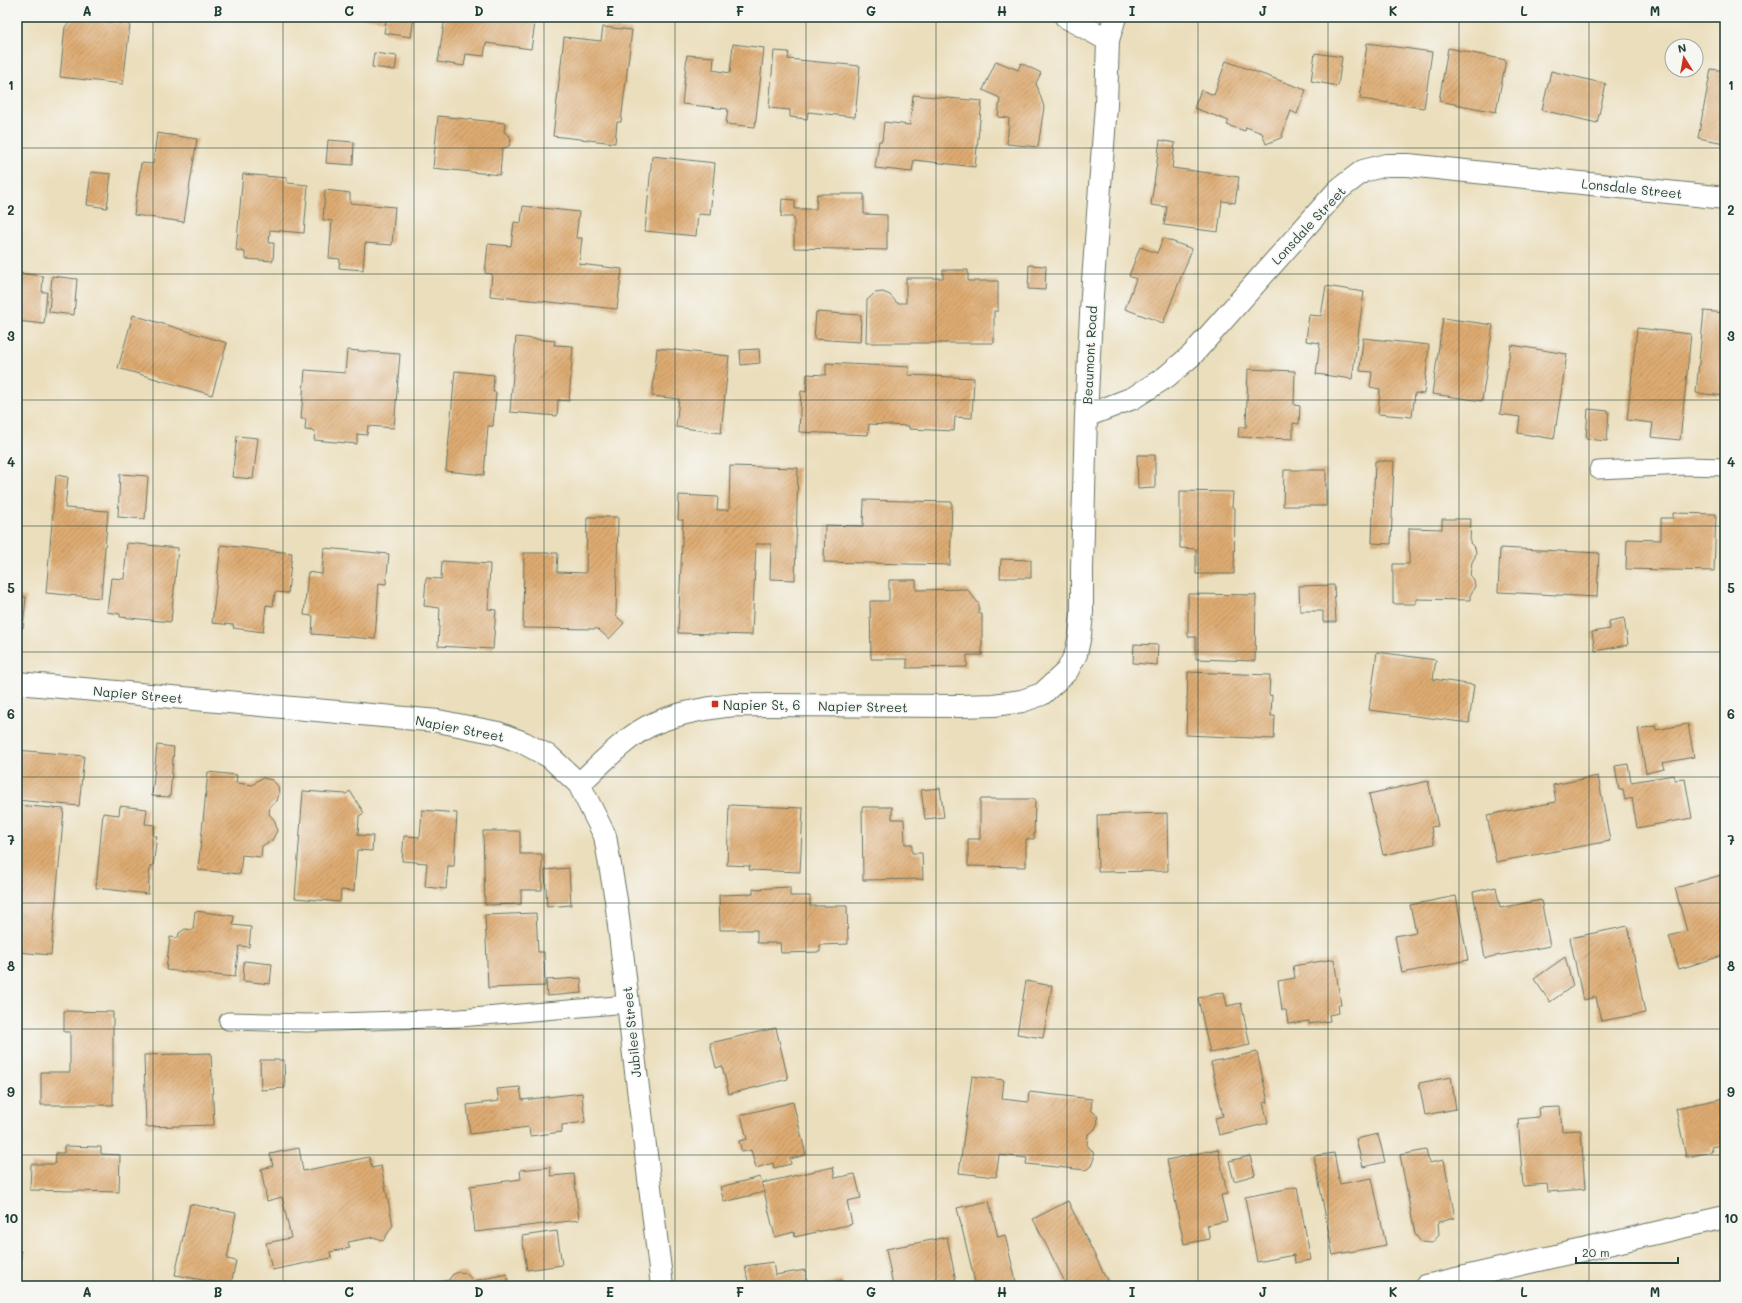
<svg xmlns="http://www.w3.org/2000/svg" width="1742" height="1303" font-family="Mali,sans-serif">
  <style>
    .building { fill: url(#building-hatch) }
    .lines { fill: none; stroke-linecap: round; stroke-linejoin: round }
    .service-casing { stroke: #667564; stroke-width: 19 }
    .minor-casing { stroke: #667564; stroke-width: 24 }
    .tertiary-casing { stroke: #667564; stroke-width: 24 }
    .service { stroke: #fff; stroke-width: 17 }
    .minor { stroke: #fff; stroke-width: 22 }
    .tertiary { stroke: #fff; stroke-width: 22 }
    .grid { fill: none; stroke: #1f3d34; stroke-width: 1; stroke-opacity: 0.55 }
    .poi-dot { fill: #c8321e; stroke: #f6f6f2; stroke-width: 1.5 }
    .labels { text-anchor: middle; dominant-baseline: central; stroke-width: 3.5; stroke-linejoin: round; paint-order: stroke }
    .street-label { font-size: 13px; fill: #1f3d34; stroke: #f6f6f2 }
    .poi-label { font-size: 13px; fill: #1f3d34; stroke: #f6f6f2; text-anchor: start }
    .neatline { fill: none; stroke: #1f3d34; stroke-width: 1.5 }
    .grid-label { font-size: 13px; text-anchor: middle; font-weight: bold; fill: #1f3d34 }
  </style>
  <defs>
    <pattern id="building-hatch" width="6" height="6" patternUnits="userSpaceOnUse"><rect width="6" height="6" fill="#deab72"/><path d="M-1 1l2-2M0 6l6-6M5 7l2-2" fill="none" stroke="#b38c5e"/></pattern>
  </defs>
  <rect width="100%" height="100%" fill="#f6f6f2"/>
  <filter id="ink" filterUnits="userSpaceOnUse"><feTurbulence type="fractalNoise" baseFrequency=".025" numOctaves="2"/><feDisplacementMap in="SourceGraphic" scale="8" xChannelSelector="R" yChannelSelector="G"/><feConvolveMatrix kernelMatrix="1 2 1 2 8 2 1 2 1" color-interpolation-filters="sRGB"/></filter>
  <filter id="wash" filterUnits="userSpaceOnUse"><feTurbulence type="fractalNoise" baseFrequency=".012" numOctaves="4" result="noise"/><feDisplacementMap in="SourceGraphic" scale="16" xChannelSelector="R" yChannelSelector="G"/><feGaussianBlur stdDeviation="0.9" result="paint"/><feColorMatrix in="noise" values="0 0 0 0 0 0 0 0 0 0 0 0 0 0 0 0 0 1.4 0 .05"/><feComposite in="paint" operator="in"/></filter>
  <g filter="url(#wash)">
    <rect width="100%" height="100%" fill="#ebdebc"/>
    <g id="blocks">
      <!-- building -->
      <path class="building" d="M361 17H414L411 37 384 33 386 21Z
        M445 17H536L531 49 486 43 484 56 466 54 464 66 438 62Z
        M78 19 130 24 123 84 60 77 65 27 70 21Z
        M603 27 632 30 621 122H617L615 143 553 136 564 37 601 41Z
        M1367 43 1432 52 1424 108 1360 99Z
        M733 44 764 48 755 127 726 124 728 109 682 104 687 55 714 57 713 70 730 73Z
        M1448 48 1506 60 1496 112 1439 101Z
        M774 51 789 52 788 59 860 66 855 117 808 112 807 119 790 117V110L769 108Z
        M374 53 397 56 395 70 372 67Z
        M1315 53 1342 57 1338 86 1311 81Z
        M996 61 1018 70 1021 63 1041 73 1036 83 1044 107 1038 147 1007 144 1009 118 998 117 1000 98 983 90Z
        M1226 61 1306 90 1297 114 1291 111 1282 135 1283 137 1266 144 1262 133 1246 127 1245 131 1227 125 1229 121 1194 108 1201 90 1214 95Z
        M1711 69 1725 71V143L1698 138Z
        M1551 71 1606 84 1597 123 1542 110Z
        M913 95 982 101 975 167 914 160 912 172 875 168 879 141H882L884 122 910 125Z
        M438 116 505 123 504 132 510 136 511 141 509 146 502 149 500 175 433 168Z
        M157 133 197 139 184 222 134 215 141 163 153 164Z
        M328 140 354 142 353 165 326 163Z
        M1160 140 1175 143 1172 168 1239 177 1235 203 1222 201 1218 232 1164 225 1167 207 1151 205Z
        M652 156 715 163 710 215 698 214 696 236 645 231Z
        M91 172 111 174 107 208 87 205Z
        M243 174 287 178V183L308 185 304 233 270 230 269 243H274L273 261 245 259V252L236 250Z
        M325 190 350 193V203L395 207 392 245 365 243 363 270 339 268 340 259 329 258 332 221 323 220Z
        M817 194H864V214L887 215V250L794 248V217H781L782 199 795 200V209H816Z
        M523 206 579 212 576 238H582L579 264 622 269 617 309 490 296 492 274 485 273 488 244 511 246 514 222 521 223Z
        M1163 238 1192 249 1163 323 1125 309 1136 279 1129 276 1140 247 1157 253Z
        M1029 265 1046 266 1045 290 1028 289Z
        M943 270H968V281H998V311H994V343H866L867 300 875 293 883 292 890 295 897 303H906V278H943Z
        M17 273 43 276 42 292H47L44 324 17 321Z
        M52 276 77 279 74 315 49 312Z
        M1326 286 1364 292 1352 379 1316 374 1320 343 1306 341 1309 315 1321 316Z
        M1704 311 1725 313V396L1696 393Z
        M816 312 861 315 860 342 814 339Z
        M133 315 227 343 212 395 118 368Z
        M1443 318 1493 325 1482 401 1432 394Z
        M1637 328 1691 334 1680 440 1651 437 1653 423 1627 420Z
        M516 337 555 341 554 345 573 346 569 401 558 400 557 416 510 412Z
        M1363 338 1429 345 1424 394 1415 393 1412 417 1378 414 1380 389 1370 387 1372 372 1360 371Z
        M1511 345 1567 354 1554 439 1518 433 1520 417 1500 414Z
        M657 348 729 356 721 433 676 427 679 399 652 396Z
        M759 349 760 363 741 365 740 350Z
        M347 350 400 354 394 428 368 426 367 435 357 434V444L314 440 315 431 305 430 306 419H301L305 370 345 373Z
        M826 363 909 367 908 375 974 378 972 418 955 417 954 431 909 429V426L869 424 868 435 799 432 801 391 806 392 807 374 826 375Z
        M1248 369 1295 371 1294 405 1300 406 1299 424 1293 423V439L1238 437 1239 427H1246Z
        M455 371 494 375 493 392H496L493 426H488L484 475 446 471Z
        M1588 409 1609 411 1607 441 1586 439Z
        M237 436 258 438 253 479 232 477Z
        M1137 455H1155V488L1138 489Z
        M1375 461H1394L1391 544 1372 543Z
        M730 466 798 468 795 580 770 579 771 544H756L752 635 678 633 683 520H678L679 495 718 497 717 510H729Z
        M1284 470H1326V506H1283Z
        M120 474 148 476 145 519 118 517Z
        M56 475 68 477 65 508 108 511 101 598 46 593Z
        M1180 491 1233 492 1232 507 1235 508 1234 574H1196V549L1180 548Z
        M864 500 952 502 950 565 824 562 825 525 863 526Z
        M1673 513 1716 514 1714 571 1626 569 1627 539 1661 540V518H1673Z
        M587 517H618L616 616 624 623 609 639 598 629 523 628 524 553H558L557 572 586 573Z
        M1442 519H1471L1470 543 1475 548 1476 552 1475 557 1472 562 1470 575 1474 580 1475 586 1470 596V600L1416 599V604H1393V564H1409V528L1442 529Z
        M127 543 178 548 171 622 120 617V614L107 612 111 578 124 579Z
        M221 545 292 553 288 593 275 592 273 606 266 605 263 632 233 628 234 625 212 623Z
        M324 548 389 554 386 584 379 583 375 639 312 634 313 616 304 615 308 572 322 574Z
        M1500 548 1599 553 1597 597 1498 592Z
        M1001 559 1031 560V578H1000Z
        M442 561 490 564 488 609 496 610 493 649 438 646 440 608 424 606 426 578 441 579Z
        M889 580H916V590L967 589 979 604V614H982V655H967V667L907 668V659H871L870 601H889Z
        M1334 585 1336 622H1323V611H1300L1299 586Z
        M1188 594 1256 595 1255 661 1196 659V637H1188Z
        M17 596 26 597 23 628H17Z
        M1624 618 1628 645 1595 651 1592 632 1610 629 1609 621Z
        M1134 644 1158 645 1157 665 1133 663Z
        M1377 652 1436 660 1433 679 1474 685 1469 723 1369 710Z
        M1188 672 1270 675 1269 696 1272 695 1271 716H1275L1274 739 1186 735Z
        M1688 724 1694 757 1662 763 1664 769 1646 773 1638 729 1655 726 1656 730Z
        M157 745 174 747 170 797 152 796Z
        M17 750 84 756 79 806 17 800Z
        M1628 764 1631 782 1674 775 1675 780 1685 779 1692 818 1637 828 1632 798 1625 800 1623 789 1619 790 1615 766Z
        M208 772 237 775 236 783 253 785 258 780 263 778 272 780 278 786 279 793 277 801 270 806 269 814 275 821 277 831 272 840 262 846 261 857 242 855 240 874 198 870Z
        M1598 776 1610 841 1496 862 1487 815 1556 802 1553 785Z
        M1428 781 1438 826 1431 827 1434 844 1383 855 1369 794Z
        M940 788 944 817 925 819 921 790Z
        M303 791 346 794 350 791 364 813 359 816 358 835 373 836 372 851 357 850 354 891 341 890 340 902 295 898Z
        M980 799H1035L1034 839H1026V867L968 866V839H980Z
        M17 805 64 809 51 955 17 952Z
        M729 805 803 808 800 872 749 870 750 866 727 865Z
        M120 806 147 809 145 824 155 825 153 836H157L153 866H150L148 894 96 888 103 813 119 815Z
        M862 807H892V819H904L905 844H912V853H922L923 879 863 880Z
        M422 810 457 813 454 866H448L446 889 425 887 427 863 402 861 404 836 420 837Z
        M1167 813 1168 871 1098 872 1097 815Z
        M483 831H520V854H542V890H521V904L485 905Z
        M569 868 571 905 547 907 545 870Z
        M1725 874V955L1679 969 1669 936 1687 931 1675 888Z
        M790 887V896H810V906H847L848 944 820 945V952L781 953 780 943H757V930H720L719 895 753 894V889Z
        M1496 887 1500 908 1541 900 1550 946 1485 958 1473 892Z
        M1456 896 1468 960 1402 973 1395 936 1416 932 1410 905Z
        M195 911 234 916 233 925 251 927 249 947 239 946 235 977 166 970 170 937 178 938 179 933 185 929 193 930Z
        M536 913 538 952H544L545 986 488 988 485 915Z
        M1628 926 1645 1013 1601 1021 1596 997 1583 1000 1570 938Z
        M1565 957 1573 986 1550 1002 1534 979Z
        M1334 959 1341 1005H1338L1339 1013 1329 1015 1330 1021 1309 1024V1021L1288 1024 1286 1010H1282L1278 981 1295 978 1293 966Z
        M244 961 272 964 270 984 243 981Z
        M581 978 582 993 547 996 546 980Z
        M1026 981 1052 986 1043 1038 1017 1034Z
        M1224 992 1227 1006 1241 1003 1250 1045 1210 1053 1198 998Z
        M64 1011 113 1012V1105H41V1072H70V1032H64Z
        M776 1028 788 1079 729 1094 722 1066 716 1068 710 1043Z
        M1257 1052 1268 1102 1263 1103 1268 1123 1219 1135 1215 1118 1223 1116 1211 1062Z
        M211 1053 214 1125 146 1127 144 1055Z
        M260 1060H284L285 1088 261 1090Z
        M972 1076 1004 1080 1002 1099 1028 1102 1029 1092 1092 1099 1091 1110 1097 1115 1098 1122 1095 1129 1088 1134 1087 1145 1093 1152 1094 1158 1091 1166 1086 1170 1026 1164 1027 1158 999 1155 996 1177 959 1173Z
        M1451 1077 1456 1109 1425 1115 1419 1083Z
        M520 1087 522 1100 582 1093 585 1122 562 1125V1132L530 1136 529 1127 470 1134 467 1105 499 1101 497 1089Z
        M1725 1098V1144L1711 1147 1712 1152 1686 1157 1676 1108Z
        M793 1102 806 1155 790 1159 791 1164 774 1168 773 1163 756 1168 751 1150 742 1152 739 1141 747 1139 741 1115Z
        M1560 1107 1562 1131 1581 1130 1585 1189 1548 1192 1547 1184 1523 1186 1518 1119 1539 1117 1538 1108Z
        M1378 1134 1385 1162 1363 1167 1356 1139Z
        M64 1146 101 1147V1154L120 1155 119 1192 30 1190 31 1164H55L56 1153H64Z
        M299 1148 303 1171 369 1157 372 1168 381 1166 393 1225 383 1241 374 1237 348 1242 350 1248 330 1252 331 1258 272 1270 266 1243 291 1238 282 1197 267 1201 261 1169 273 1166 270 1154Z
        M1218 1149 1227 1194 1221 1195 1227 1221 1207 1225 1210 1239 1184 1244 1167 1160Z
        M1426 1150 1429 1163 1444 1160 1455 1218 1438 1222 1439 1235 1432 1243 1421 1242 1415 1234 1400 1155Z
        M1334 1153 1340 1184 1372 1178 1386 1245 1333 1255 1314 1156Z
        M1250 1156 1255 1175 1234 1181 1229 1161Z
        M550 1167 551 1176 574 1174 579 1220 475 1232 470 1186 521 1179 520 1170Z
        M833 1167 835 1178 855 1174 861 1198 847 1201 852 1224 795 1237 794 1232 775 1237 762 1183Z
        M760 1177 764 1192 724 1202 720 1187Z
        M1297 1187 1311 1260 1295 1263 1294 1255 1257 1262 1245 1197Z
        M989 1201 998 1237 1005 1235 1017 1286H976L957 1208Z
        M1068 1201 1110 1286H1067L1033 1219Z
        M190 1204 236 1213 227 1259 236 1261 231 1285 175 1275Z
        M557 1231 562 1265 527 1270 522 1236Z
        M947 1237 957 1286H893L886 1249Z
        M17 1251H21V1274H17Z
        M773 1262 775 1275 805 1270 807 1286H749L745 1266Z
        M458 1272 466 1273 473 1281 507 1274 509 1286H418L449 1280 452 1275Z
        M842 1280 843 1286H819V1285Z"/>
    </g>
  </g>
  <g filter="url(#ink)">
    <use href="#blocks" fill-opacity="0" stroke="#667564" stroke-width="1"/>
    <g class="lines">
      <defs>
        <path id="service" d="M1598 470 1686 466 1725 467
          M228 1021 307 1023 460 1018 628 1004"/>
        <path id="minor" d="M1066 17 1108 40
          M1086 416 1133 398 1166 377 1192 355 1338 190 1363 171 1386 165H1408L1725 198
          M17 683 438 721 498 733 524 743 550 757 579 784 605 836 616 900 634 1055 662 1286
          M579 784C601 764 627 735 655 723 682 712 707 708 735 705L960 706 994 705 1022 701 1042 694 1067 671 1076 654 1080 635 1082 612V568L1086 416 1092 295 1106 105 1108 40 1115 17"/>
        <path id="tertiary" d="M1426 1286 1725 1217"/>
      </defs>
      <!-- service casing -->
      <use href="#service" class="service-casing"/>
      <!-- minor casing -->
      <use href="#minor" class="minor-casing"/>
      <!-- tertiary casing -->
      <use href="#tertiary" class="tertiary-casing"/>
      <!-- service -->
      <use href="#service" class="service"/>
      <!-- minor -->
      <use href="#minor" class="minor"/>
      <!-- tertiary -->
      <use href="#tertiary" class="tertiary"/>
    </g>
  </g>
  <!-- grid -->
  <path class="grid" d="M153 17V1286M283 17V1286M414 17V1286M544 17V1286M675 17V1286M806 17V1286M936 17V1286M1067 17V1286M1198 17V1286M1328 17V1286M1459 17V1286M1589 17V1286M17 148H1725M17 274H1725M17 400H1725M17 526H1725M17 652H1725M17 777H1725M17 903H1725M17 1029H1725M17 1155H1725"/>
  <!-- markers -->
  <rect class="poi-dot" x="711" y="700" width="8" height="8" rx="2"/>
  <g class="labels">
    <!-- street labels -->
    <g class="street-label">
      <text transform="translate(1632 188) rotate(6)">Lonsdale Street</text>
      <text transform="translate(1308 225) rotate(-47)">Lonsdale Street</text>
      <text transform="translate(1089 355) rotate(-87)">Beaumont Road</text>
      <text transform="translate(138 694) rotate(5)">Napier Street</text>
      <text transform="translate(863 706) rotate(1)">Napier Street</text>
      <text transform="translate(460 728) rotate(11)">Napier Street</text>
      <text transform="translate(631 1032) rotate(-96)">Jubilee Street</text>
    </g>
    <!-- poi labels -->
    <g class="poi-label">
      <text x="723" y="704">Napier St, 6</text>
    </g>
  </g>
  <!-- margin -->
  <rect width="1742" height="1303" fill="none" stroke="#f6f6f2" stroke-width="44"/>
  <!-- north arrow -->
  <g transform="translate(1684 58) rotate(349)"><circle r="19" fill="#f6f6f2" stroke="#a0aca6"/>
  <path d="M0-3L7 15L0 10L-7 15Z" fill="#c8321e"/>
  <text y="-6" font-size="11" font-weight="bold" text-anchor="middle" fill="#1f3d34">N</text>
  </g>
  <!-- scale -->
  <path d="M1576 1257v6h102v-6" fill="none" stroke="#1f3d34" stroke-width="2"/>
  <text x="1582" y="1257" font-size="12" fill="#1f3d34" stroke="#f6f6f2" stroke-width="3" paint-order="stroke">20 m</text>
  <rect x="22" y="22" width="1698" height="1259" class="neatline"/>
  <g class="grid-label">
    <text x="87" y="16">A</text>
    <text x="218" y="16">B</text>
    <text x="349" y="16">C</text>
    <text x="479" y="16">D</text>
    <text x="610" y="16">E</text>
    <text x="740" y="16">F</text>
    <text x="871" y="16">G</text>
    <text x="1002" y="16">H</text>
    <text x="1132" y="16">I</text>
    <text x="1263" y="16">J</text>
    <text x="1393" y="16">K</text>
    <text x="1524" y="16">L</text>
    <text x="1655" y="16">M</text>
    <text x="11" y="90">1</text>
    <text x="1731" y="90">1</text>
    <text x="11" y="215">2</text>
    <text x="1731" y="215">2</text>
    <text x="11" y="341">3</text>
    <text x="1731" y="341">3</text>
    <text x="11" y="467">4</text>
    <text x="1731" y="467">4</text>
    <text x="11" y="593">5</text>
    <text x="1731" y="593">5</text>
    <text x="11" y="719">6</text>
    <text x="1731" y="719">6</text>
    <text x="11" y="845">7</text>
    <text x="1731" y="845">7</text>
    <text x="11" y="971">8</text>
    <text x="1731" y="971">8</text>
    <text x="11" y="1097">9</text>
    <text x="1731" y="1097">9</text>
    <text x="11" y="1223">10</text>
    <text x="1731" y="1223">10</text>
    <text x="87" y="1297">A</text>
    <text x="218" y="1297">B</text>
    <text x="349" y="1297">C</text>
    <text x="479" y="1297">D</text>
    <text x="610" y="1297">E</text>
    <text x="740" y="1297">F</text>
    <text x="871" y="1297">G</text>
    <text x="1002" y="1297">H</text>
    <text x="1132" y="1297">I</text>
    <text x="1263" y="1297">J</text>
    <text x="1393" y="1297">K</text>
    <text x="1524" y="1297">L</text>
    <text x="1655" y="1297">M</text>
  </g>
</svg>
